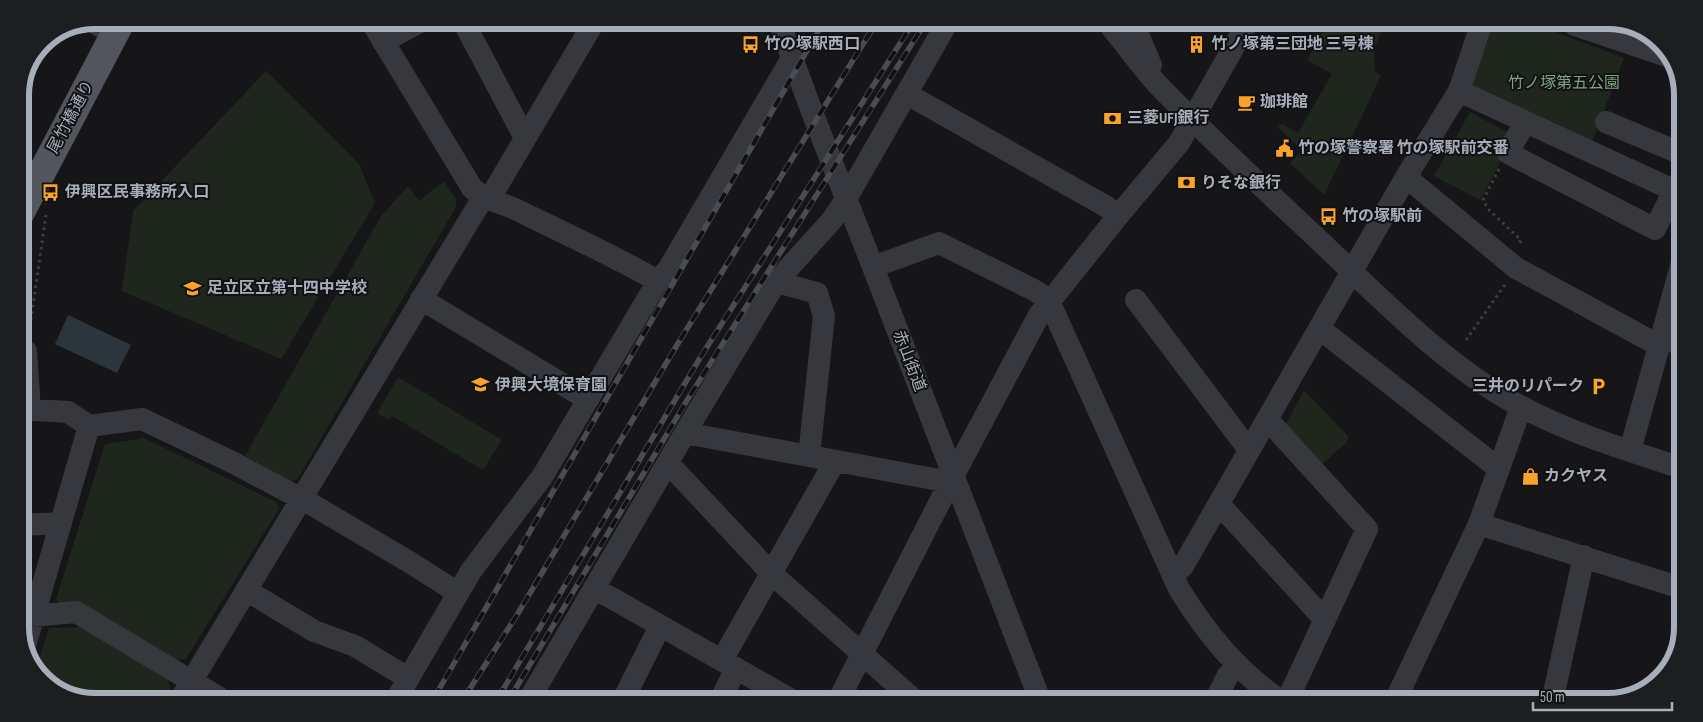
<svg xmlns="http://www.w3.org/2000/svg" width="1703" height="722" font-family="'Sofia Sans Condensed','Noto Sans JP',sans-serif">
  <style>
    .green { fill: #1e261e }
    .water { fill: #2b363c }
    .lines { fill: none; stroke-linecap: round; stroke-linejoin: round }
    .path { stroke: #3d3f44; stroke-width: 3; stroke-dasharray: 2.5 4; stroke-linecap: butt }
    .minor { stroke: #37383d; stroke-width: 22 }
    .major { stroke: #52555c; stroke-width: 28 }
    .rail-casing { stroke: #494c52; stroke-width: 5.5 }
    .rail { stroke: #111113; stroke-width: 4; stroke-dasharray: 11; stroke-linecap: butt }
    .labels { text-anchor: middle; dominant-baseline: central; stroke-width: 4; stroke-linejoin: round; paint-order: stroke }
    .poi-label { font-size: 16px; font-weight: bold; fill: #a7aeb9; stroke: #111113; text-anchor: start }
    .park-label { font-size: 16px; fill: #7ea47d; stroke: #111113 }
    .street-label { font-size: 16px; fill: #a7aeb9; stroke: #111113 }
    .rim { fill: none; stroke: #a7aeb9; stroke-width: 6 }
  </style>
  <rect width="100%" height="100%" fill="#161618"/>
  <!-- green -->
  <path class="green" d="M1327 24 1365 25 1381 33 1374 49 1375 71 1381 76 1324 195 1290 163 1302 151 1278 127 1282 124 1298 133 1332 74 1307 60Z
    M1493 25H1537L1624 58 1591 145 1473 93 1472 82Z
    M266 71 359 164 375 203 281 359 122 291 133 211Z
    M1470 112 1509 133 1503 157 1480 200 1434 176Z
    M444 181 456 199V207L297 480 290 481 245 456 381 216 408 186 419 201Z
    M398 377 502 440 483 470 392 416 389 420 377 413Z
    M1304 390 1349 437 1346 443 1319 467 1285 426Z
    M144 438 276 502 279 509 186 659 175 660 63 607 56 599 105 444Z
    M80 627 167 679 171 688 166 697 67 696 35 672 49 628Z
    M1232 691 1263 698 1268 701H1227Z"/>
  <!-- water -->
  <path class="water" d="M68 315 131 345 117 373 55 344Z"/>
  <g class="lines">
    <!-- path -->
    <path class="path" d="M1499 169 1483 200 1488 209 1521 240 1519 244
      M29 333 46 215
      M1466 340 1506 283"/>
    <!-- minor -->
    <path class="minor" d="M92 21 114 35
      M371 21 472 188C483 199 502 203 517 210 564 233 612 255 658 281
      M463 21 525 138
      M779 22 812 112 873 267 1040 700
      M1109 24C1126 45 1142 68 1161 88 1213 142 1268 192 1322 243 1382 300 1447 367 1520 406 1570 433 1626 450 1679 467
      M1137 24 1138 34 1151 65
      M1575 25 1670 57
      M383 42 421 21
      M1459 91 1682 194
      M907 94 1107 207 1118 216
      M1525 122 1508 153 1655 229 1674 190
      M1606 122 1682 154
      M1406 177 1516 268 1658 345
      M490 198 594 22
      M873 267 939 243 1036 291 1049 301 1179 589C1207 634 1237 671 1281 701
      M776 282 817 293 824 316 809 456
      M421 299 587 399
      M1136 300 1249 450
      M1320 329 1498 468
      M1660 337 1680 344
      M20 350 26 351 30 410
      M20 409 68 412 89 426
      M1268 420 1367 529 1287 701
      M685 433 950 482
      M1630 451 1681 266
      M668 463 772 574 913 699
      M1219 504 1325 620
      M1479 524 1678 587
      M20 525 61 523
      M1173 575 1183 566 1406 177 1459 91 1481 25
      M594 588 790 699
      M246 590 314 631 355 646 408 678
      M21 617 76 612 218 697
      M25 646 89 426 142 419 234 463 311 504 411 563 458 593
      M722 660 835 461
      M182 697 484 196
      M397 698 471 571 542 477 658 281 669 268 792 58
      M530 698 685 433 776 282 832 220 846 199 947 23
      M624 698 660 626
      M721 699 736 668
      M839 699 950 482 1039 315 1118 216 1179 143 1247 24
      M1215 701 1228 675 1238 667
      M1395 701 1479 524 1521 407
      M1552 702 1584 556"/>
    <!-- major -->
    <path class="major" d="M20 214 122 20"/>
    <defs>
      <path id="rail" d="M434 698 823 23
        M464 698 517 615 677 345 876 23
        M498 698 700 358 913 23
        M510 698 686 402 925 23"/>
    </defs>
    <!-- rail casing -->
    <use href="#rail" class="rail-casing"/>
    <!-- rail -->
    <use href="#rail" class="rail"/>
  </g>
  <!-- icons -->
  <defs>
    <symbol id="bus-bare" viewBox="-9 -9 18 18"><path d="M-5-6H5V4H4V6H2V4H-2V6H-4V4H-5ZM-3.5-4V0h7V-4ZM-3.5 1.2v1.5H-2V1.2ZM2 1.2v1.5H3.5V1.2Z" fill="#faa32b" stroke="#111113" stroke-width="2.5" paint-order="stroke"/></symbol>
    <symbol id="building-bare" viewBox="-9 -9 18 18"><path d="M-4-6H4V6H1V3H-1V6H-4ZM-2.5-4.3h1.7v1.8h-1.7ZM.8-4.3h1.7v1.8H.8ZM-2.5-1h1.7V.8h-1.7ZM.8-1h1.7V.8H.8Z" fill="#faa32b" stroke="#111113" stroke-width="2.5" paint-order="stroke"/></symbol>
    <symbol id="cafe-bare" viewBox="-9 -9 18 18"><path d="M-5.5-4.5H6V0H3Q3 3.5 0 3.5H-2.5Q-5.5 3.5-5.5 0ZM3-3.2v2h1.7v-2ZM-6 4.5H4V6H-6Z" fill="#faa32b" stroke="#111113" stroke-width="2.5" paint-order="stroke"/></symbol>
    <symbol id="bank-bare" viewBox="-9 -9 18 18"><path d="M-6-4H6V4H-6ZM0-2.3a2.3 2.3 0 1 0 0 4.6a2.3 2.3 0 1 0 0-4.6Z" fill="#faa32b" stroke="#111113" stroke-width="2.5" paint-order="stroke"/></symbol>
    <symbol id="civic-bare" viewBox="-9 -9 18 18"><path d="M-.6-6.5H3V-4.5H.6V-3L4-1V1h2V6H-6V1h2V-1L-.6-3ZM-1.2 2.5V6h2.4V2.5Z" fill="#faa32b" stroke="#111113" stroke-width="2.5" paint-order="stroke"/></symbol>
    <symbol id="school-bare" viewBox="-9 -9 18 18"><path d="M0-5L7-2L0 1L-7-2ZM-4 1L0 2.5L4 1V4Q0 6-4 4Z" fill="#faa32b" stroke="#111113" stroke-width="2.5" paint-order="stroke"/></symbol>
    <symbol id="parking-bare" viewBox="-9 -9 18 18"><path d="M-3.5-5.5H1a3.5 3.5 0 0 1 0 7H-1V5.5H-3.5ZM-1-3.4V-.6H.8a1.4 1.4 0 0 0 0-2.8Z" fill="#faa32b" stroke="#111113" stroke-width="2.5" paint-order="stroke"/></symbol>
    <symbol id="shop-bare" viewBox="-9 -9 18 18"><path d="M-5-2.5h2.3a2.7 3.5 0 0 1 5.4 0H5L5.5 6h-11ZM-1.5-2.5h3a1.5 2.3 0 0 0-3 0Z" fill="#faa32b" stroke="#111113" stroke-width="2.5" paint-order="stroke"/></symbol>
  </defs>
  <g fill-rule="evenodd">
    <use href="#bus-bare" x="738" y="32" width="25" height="25"/>
    <use href="#building-bare" x="1184" y="32" width="25" height="25"/>
    <use href="#cafe-bare" x="1234" y="90" width="25" height="25"/>
    <use href="#bank-bare" x="1100" y="106" width="25" height="25"/>
    <use href="#civic-bare" x="1272" y="136" width="25" height="25"/>
    <use href="#bank-bare" x="1174" y="170" width="25" height="25"/>
    <use href="#bus-bare" x="38" y="180" width="25" height="25"/>
    <use href="#bus-bare" x="1316" y="204" width="25" height="25"/>
    <use href="#school-bare" x="180" y="276" width="25" height="25"/>
    <use href="#school-bare" x="468" y="372" width="25" height="25"/>
    <use href="#parking-bare" x="1586" y="374" width="25" height="25"/>
    <use href="#shop-bare" x="1518" y="464" width="25" height="25"/>
  </g>
  <g class="labels">
    <!-- poi labels -->
    <g class="poi-label">
      <text x="764" y="44">竹の塚駅西口</text>
      <text x="1211" y="44">竹ノ塚第三団地 三号棟</text>
      <text x="1260" y="102">珈琲館</text>
      <text x="1127" y="118">三菱UFJ銀行</text>
      <text x="1298" y="148">竹の塚警察署 竹の塚駅前交番</text>
      <text x="1201" y="183">りそな銀行</text>
      <text x="65" y="192">伊興区民事務所入口</text>
      <text x="1342" y="216">竹の塚駅前</text>
      <text x="207" y="288">足立区立第十四中学校</text>
      <text x="495" y="385">伊興大境保育園</text>
      <text x="1584" y="386" text-anchor="end">三井のリパーク</text>
      <text x="1544" y="476">カクヤス</text>
    </g>
    <!-- park labels -->
    <g class="park-label">
      <text x="1564" y="83">竹ノ塚第五公園</text>
    </g>
    <!-- street labels -->
    <g class="street-label">
      <text transform="translate(71 117) rotate(-62)">尾竹橋通り</text>
      <text transform="translate(909 361) rotate(69)">赤山街道</text>
    </g>
  </g>
  <!-- crop -->
  <path d="M0 0H1703V722H0ZM95 29H1608A66 66 0 0 1 1674 95V627A66 66 0 0 1 1608 693H95A66 66 0 0 1 29 627V95A66 66 0 0 1 95 29Z" fill="#1d1e20" fill-rule="evenodd"/>
  <path class="rim" d="M95 29H1608A66 66 0 0 1 1674 95V627A66 66 0 0 1 1608 693H95A66 66 0 0 1 29 627V95A66 66 0 0 1 95 29Z"/>
  <!-- scale -->
  <path d="M1533 702v8h139v-8" fill="none" stroke="#a7aeb9" stroke-width="2.5"/>
  <text x="1540" y="702" font-size="15" fill="#a7aeb9" stroke="#111113" stroke-width="4" paint-order="stroke">50 m</text>
</svg>
